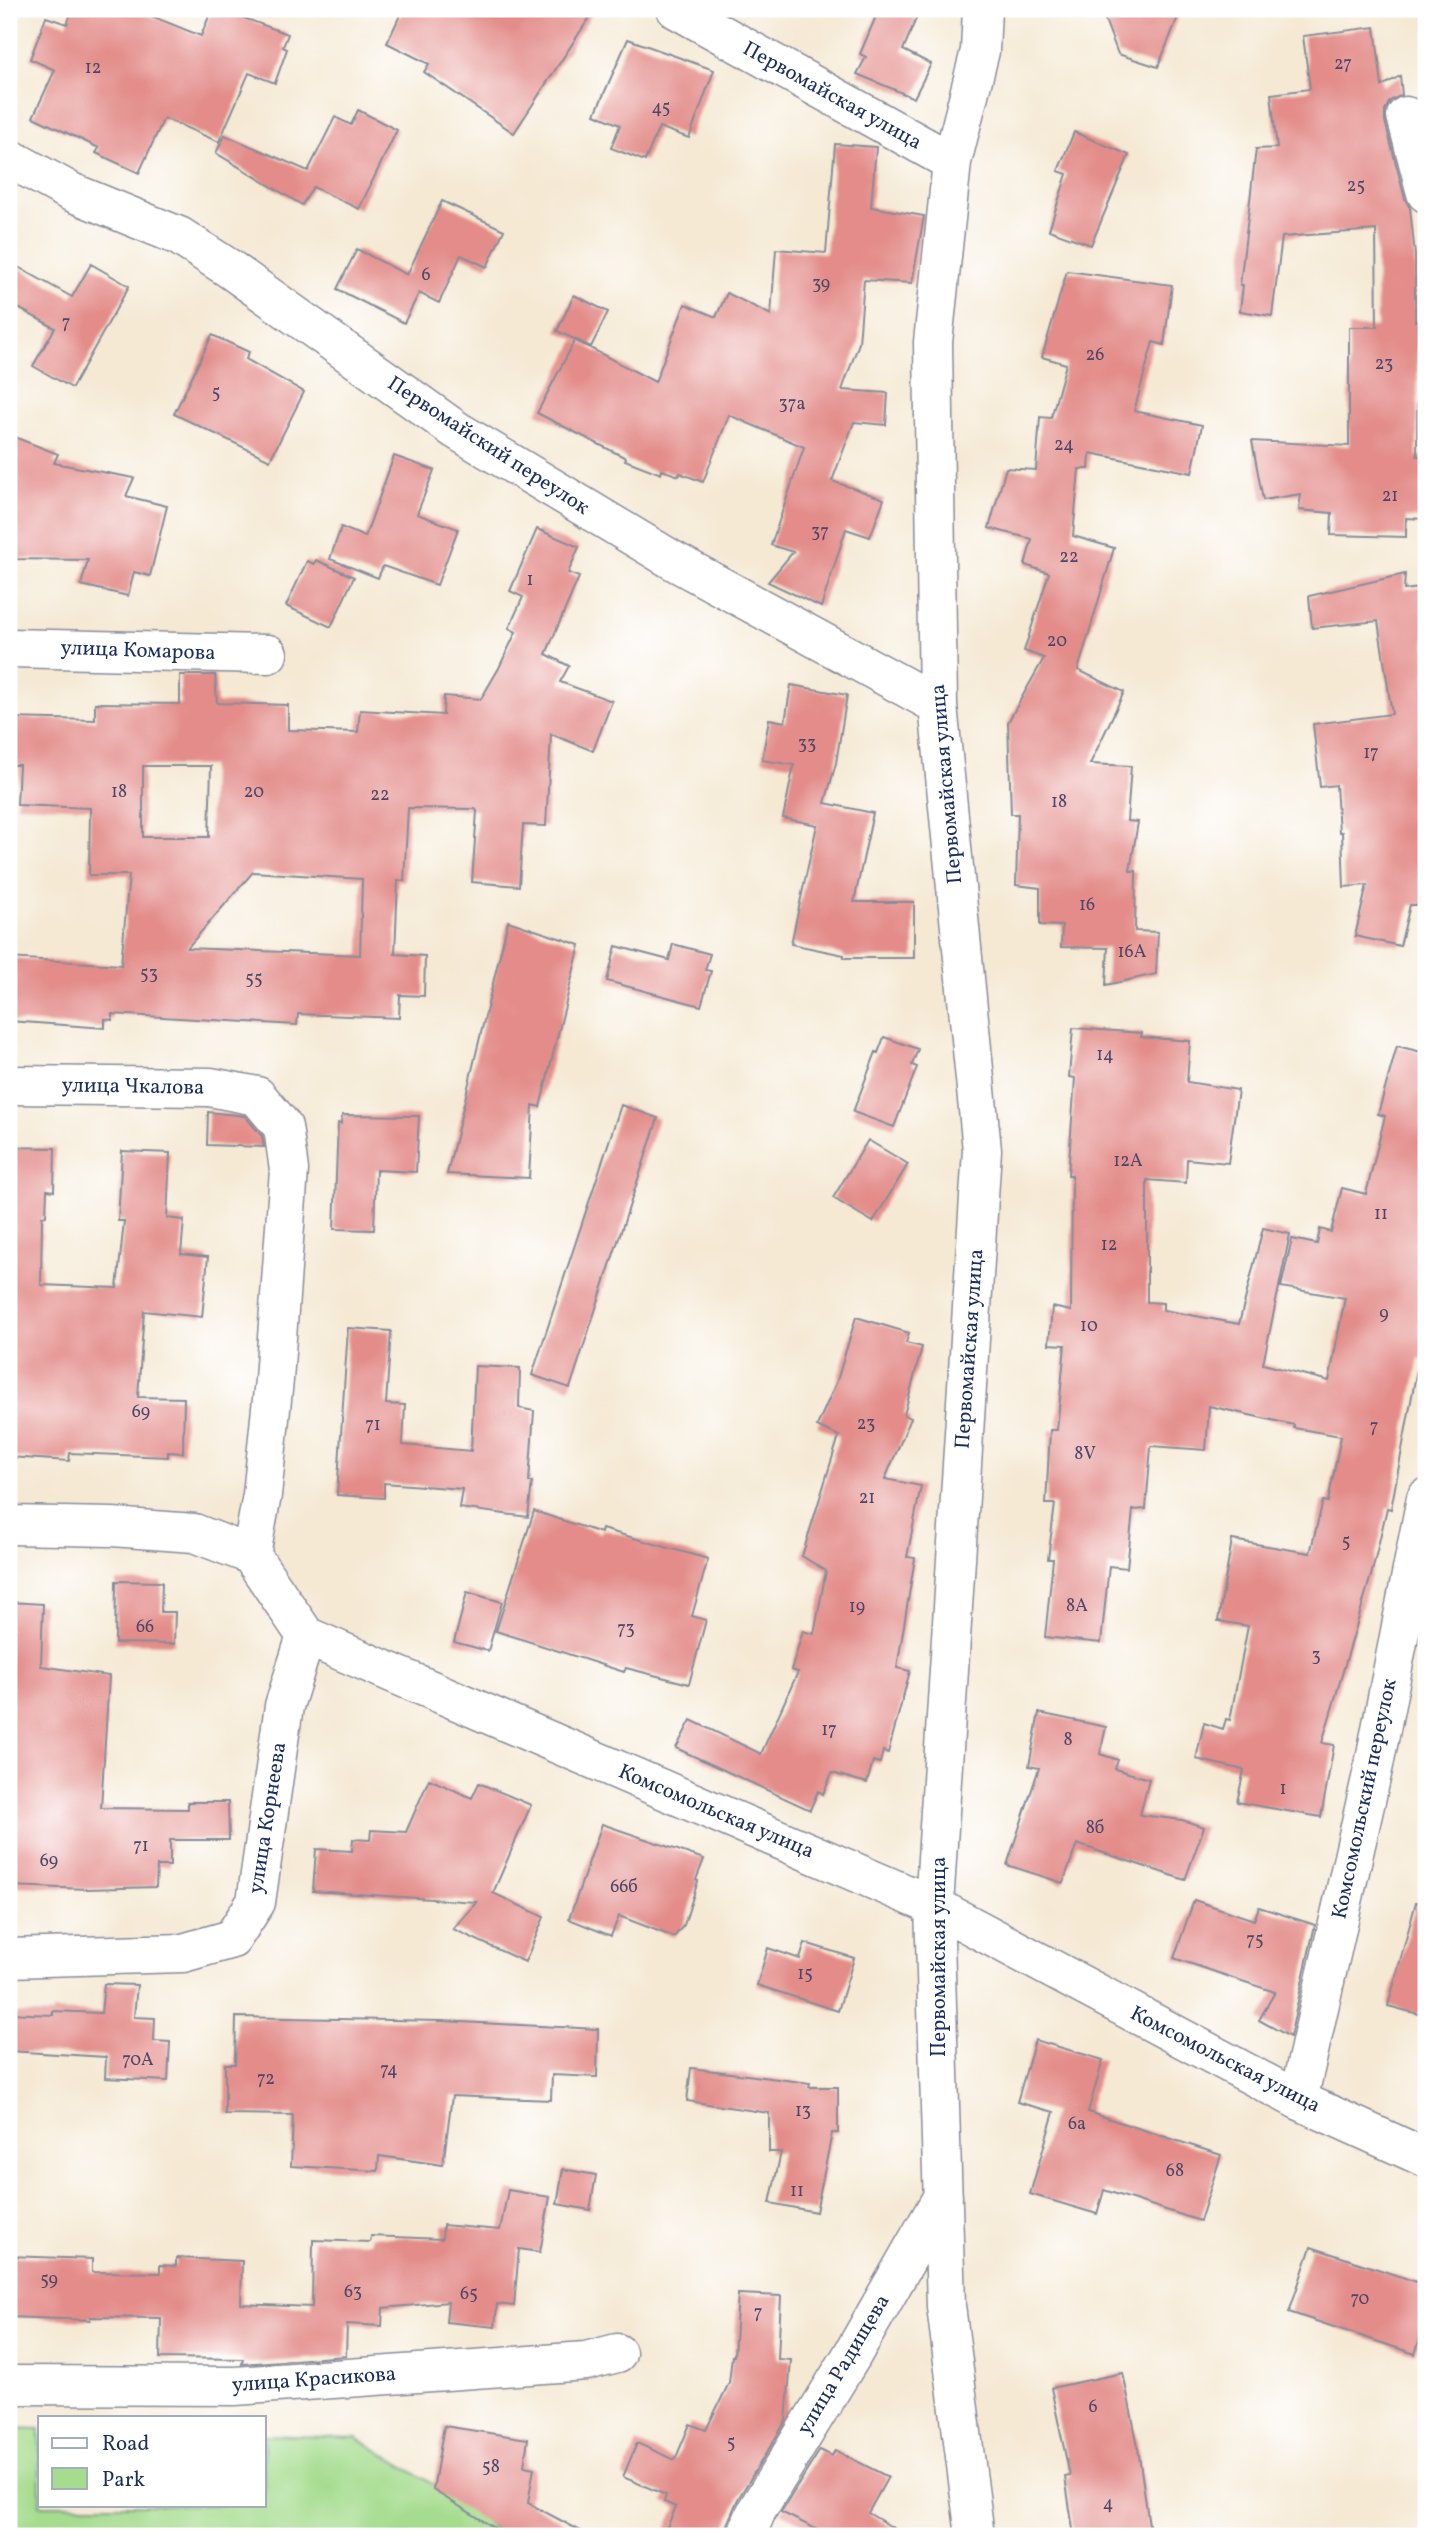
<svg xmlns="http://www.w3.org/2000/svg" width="1435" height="2545" font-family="Vollkorn,serif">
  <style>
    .green { fill: #a5dc8e; stroke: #608676; stroke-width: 2 }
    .building { fill: #e38c89; fill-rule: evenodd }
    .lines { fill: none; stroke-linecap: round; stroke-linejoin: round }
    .minor-casing { stroke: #888c99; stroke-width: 41 }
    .minor { stroke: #fff; stroke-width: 38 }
    .labels { text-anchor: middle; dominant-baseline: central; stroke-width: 7; stroke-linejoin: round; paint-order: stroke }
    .number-label { font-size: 18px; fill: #4d4669 }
    .street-label { font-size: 21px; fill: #1b2f5e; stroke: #fff }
  </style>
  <rect width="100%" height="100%" fill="#fff"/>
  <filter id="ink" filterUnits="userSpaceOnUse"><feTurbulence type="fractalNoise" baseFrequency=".0143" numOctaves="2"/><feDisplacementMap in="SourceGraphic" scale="14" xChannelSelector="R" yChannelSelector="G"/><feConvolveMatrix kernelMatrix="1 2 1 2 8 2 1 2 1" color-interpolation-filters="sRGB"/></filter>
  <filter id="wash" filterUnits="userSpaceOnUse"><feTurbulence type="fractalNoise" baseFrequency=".00686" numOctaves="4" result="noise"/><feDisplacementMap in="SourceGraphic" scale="28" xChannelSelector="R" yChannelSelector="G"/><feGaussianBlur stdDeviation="1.57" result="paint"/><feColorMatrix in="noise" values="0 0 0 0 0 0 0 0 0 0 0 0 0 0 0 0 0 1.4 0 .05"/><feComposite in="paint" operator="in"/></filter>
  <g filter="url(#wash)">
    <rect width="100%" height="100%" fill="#f5e9d4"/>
    <!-- green -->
    <path class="green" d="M9 2428 40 2429V2505H264V2435L357 2438 465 2504 503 2536H9Z"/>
    <g id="blocks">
      <!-- building -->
      <path class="building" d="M73 9H134L201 36 212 9H219L288 34 283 47 287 49 275 83 249 73 219 142 164 118 139 173 96 153 99 148 33 117 55 70 30 59 46 17 67 24Z
        M403 9H595L514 133 424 72 429 64 387 43Z
        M879 9H920L903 50 931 64 914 98 857 74 866 57 860 54Z
        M1101 9H1181L1158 67 1118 54Z
        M1375 27 1382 86 1400 76 1402 95 1390 101 1385 110V121L1405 199 1410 208 1415 255V321H1418L1417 456H1426L1425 519 1406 518V537L1331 535 1332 513 1299 510 1301 494 1263 500 1252 441 1349 446V327H1377L1376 230 1282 237 1272 316 1240 311 1243 285H1240L1256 149 1277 148 1271 94 1310 89 1303 36Z
        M628 39 714 70 689 138 659 127 645 161 611 148 620 125 595 114Z
        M358 110 397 130 359 209 313 187 302 205 216 153 225 135 308 171 335 117 351 125Z
        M1074 132 1129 155 1091 245 1049 230 1067 174 1058 171Z
        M835 144 876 147 871 207 924 216 912 283 864 280 859 343 842 390 888 393 886 425 854 422 832 481 884 499 870 537 846 529 821 607 768 582 793 552 771 545 804 447 729 415 703 482 680 473 679 476 662 470 661 474 625 460 626 458 537 413 575 340 655 382 685 304 716 317 727 293 771 315 776 249 826 253Z
        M442 201 504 230 487 267 461 255 439 303 419 293 404 323 337 289 357 249 407 275Z
        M9 262 72 297 91 264 129 286 72 388 33 366 55 328 9 303Z
        M1067 271 1172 285 1164 345 1153 342 1134 411 1202 425 1192 473 1090 453 1089 469H1079L1073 536 1114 548 1078 670 1124 692 1090 764 1131 766 1127 821 1138 822 1130 871H1136L1135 931 1158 932 1156 974 1106 985 1108 948 1061 947 1062 926 1040 925V888L1016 885 1018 814H1011L1008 722 1044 658 1024 651 1049 573 1025 565 1032 539 989 528 1006 468 1036 470 1040 417 1051 418 1066 364 1042 357Z
        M574 295 608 312 591 347 557 331Z
        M212 335 249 352 246 359 304 392 270 460 174 414Z
        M9 435 58 454 54 463 134 478 126 496 167 506 150 576 134 572 128 596 81 585 88 560 9 559Z
        M394 456 434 470 417 514 458 529 437 585 383 566 378 578 330 559 341 527 365 537Z
        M537 529 579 547 568 573 579 577 546 654 569 666 560 682 612 701 593 751 551 734 546 826 523 825 519 886 472 882 477 811 475 809 408 808 404 881 398 880 395 954 425 956 424 996 400 995 399 1018 298 1014 297 1025 112 1014V1020L105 1019V1028L9 1021V958L121 965 129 875H89L90 808 17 805 19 765H9V718L95 720V703L180 704V675H215L217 703 288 705V730L358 732 360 710 443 715 444 696 481 699 499 668 516 632 509 628 523 597 510 591ZM143 766H211L209 837H143ZM253 872 362 879 360 955 187 948Z
        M316 560 354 577 331 627 286 606 307 561 314 564Z
        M1405 574 1404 590 1426 587V905H1410L1400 946 1355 936 1367 885 1344 887 1342 832H1339L1336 785 1320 787 1313 724 1392 714 1378 621 1312 628 1309 596Z
        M791 685 847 695 836 763 825 803 873 813 854 902H914V958H844V955L791 944 817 825 783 818 794 765 762 760 769 719 785 722Z
        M508 921 580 945 540 1107 533 1105 529 1178 447 1174Z
        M673 944 710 954 705 970 711 971 701 1006 607 981 616 946 669 960Z
        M1073 1028 1142 1033 1141 1037 1190 1041 1187 1082 1238 1090 1228 1163 1187 1159 1186 1183 1147 1180V1302L1163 1303V1310L1239 1324 1263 1228 1290 1234 1263 1364 1329 1381 1345 1298 1281 1287 1292 1239 1317 1244 1320 1229 1331 1232 1342 1188 1366 1194 1385 1116 1378 1114 1397 1046 1426 1053V1336L1422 1359 1419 1358 1391 1509 1387 1508 1372 1572 1322 1743 1334 1745 1321 1817 1237 1802 1244 1770 1196 1759 1204 1723 1223 1729 1226 1719 1230 1720 1248 1626 1218 1621 1232 1540 1310 1553 1323 1501 1328 1502 1341 1436 1294 1428V1425L1209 1406 1206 1450 1151 1446 1146 1509 1133 1510 1127 1568 1109 1566 1101 1643 1045 1637 1053 1559H1048L1055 1504H1046L1050 1430H1057L1065 1345 1049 1344 1052 1307 1071 1311 1072 1175H1068L1075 1078 1069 1077Z
        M884 1037 918 1049 912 1065 917 1067 894 1127 853 1112 876 1052 878 1053Z
        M621 1105 658 1118 570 1388 532 1375Z
        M208 1112 245 1116 262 1136 264 1147 207 1145Z
        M342 1115 419 1116 416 1172 376 1170 374 1230 334 1229 338 1123 341 1124Z
        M868 1140 908 1164 873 1222 833 1198Z
        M9 1147 55 1148 54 1191 47 1190 46 1216 42 1217 41 1285 117 1288 124 1221H118L122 1151 170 1153 167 1218 184 1220 181 1254 208 1257 202 1317 144 1311 138 1397 184 1398 183 1453 168 1452V1457L70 1453 69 1461 9 1457V1366L13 1303H9Z
        M856 1317 909 1333 906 1343 922 1347 904 1415 911 1418 885 1479 921 1486 907 1557 915 1558 897 1668 910 1671 888 1753 883 1751 880 1763 873 1761 867 1783 832 1773 823 1794 818 1791 810 1810 676 1748 691 1720 761 1754 798 1672 791 1670 803 1631 814 1634 826 1571 802 1556 839 1436 817 1426 837 1381Z
        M348 1328 391 1331 386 1404 405 1405 403 1445 471 1451 475 1366 520 1368 519 1408 534 1411 529 1482H532L528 1517 459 1508 462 1489 384 1483V1498L337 1495Z
        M534 1511 601 1533 602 1529 708 1559 692 1616 706 1620 689 1684 626 1668 624 1672 496 1631Z
        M116 1581 162 1582 161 1612H175L174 1644 115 1643Z
        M467 1592 502 1602 488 1651 454 1642Z
        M9 1602 43 1604 41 1666 109 1676 101 1808 188 1809V1802H228L229 1840H170V1866H157L156 1887 88 1889 9 1886Z
        M1039 1713 1106 1727 1100 1754 1118 1760 1115 1769 1149 1779 1140 1815 1182 1820 1204 1827 1185 1880 1077 1844 1063 1883 1007 1865 1039 1768 1029 1766Z
        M429 1779 472 1798 479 1783 531 1805 493 1893 544 1917 525 1962 453 1929 477 1902 313 1891 316 1849 352 1851 353 1839 370 1840 371 1830 406 1832Z
        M602 1824 704 1859 696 1880 698 1881 684 1925 674 1937 619 1916 611 1936 569 1919Z
        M1194 1900 1254 1920 1259 1907 1315 1925 1290 2037 1259 2020 1275 1992 1174 1958Z
        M1416 1902 1426 1904V2016L1388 2006Z
        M805 1943 854 1958 838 2011 757 1985 768 1948 800 1959Z
        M104 1984 137 1985 134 2017 155 2018 154 2041 170 2042 168 2081 105 2078 106 2057 9 2051V2013L53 2015V2011L101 2013Z
        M236 2017 442 2021 598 2029 597 2077 552 2075 551 2100 452 2096 443 2165 379 2156 378 2171 291 2166 293 2115 225 2114V2064H235Z
        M1035 2040 1103 2060 1088 2112 1221 2155 1200 2221 1104 2190 1097 2214 1030 2194 1054 2112 1017 2102Z
        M691 2068 810 2083 809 2087H838V2133H832L816 2212 770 2203 781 2152H769V2113L687 2101Z
        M563 2169 596 2175 590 2210 557 2204Z
        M508 2190 550 2197 540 2252 519 2249 514 2306 497 2304 495 2327 446 2322 448 2302 383 2308 382 2326 347 2324 346 2356 242 2364 243 2359 160 2358 161 2318 90 2317V2320L9 2317V2256L92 2259V2272L160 2273V2265L176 2266V2258L242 2261 241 2304 312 2307 313 2240 370 2242 371 2236 442 2239 443 2225 500 2230Z
        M1311 2247 1426 2285V2319L1415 2354 1289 2312Z
        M738 2294 781 2296 778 2359 791 2360 786 2421 738 2499 726 2527 725 2536H663L676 2507 664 2502 666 2495 623 2477 637 2443 675 2460 690 2424 706 2430 729 2383 732 2356H734Z
        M1123 2373 1137 2441 1150 2532 1122 2536H1074L1065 2477 1070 2476 1051 2388Z
        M444 2426 528 2439 524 2466 534 2468 528 2503 590 2536H508L433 2490Z
        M820 2450 832 2456 835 2450 888 2477 868 2513 907 2536H830L781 2512Z"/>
    </g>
  </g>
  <g filter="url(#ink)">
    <use href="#blocks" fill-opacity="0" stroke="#888c99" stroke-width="2"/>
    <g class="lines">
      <defs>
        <path id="minor" d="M676 9 952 162
          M1406 116 1426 193
          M9 158 71 192 179 236 230 269 456 430 674 561 938 705
          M9 648 268 654
          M9 1085 210 1087 257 1096 283 1127 289 1170 274 1380 262 1495 251 1555
          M9 1525 112 1527 194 1533 251 1555 306 1636 934 1906 1298 2100 1426 2158
          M9 1958 183 1953 232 1939 256 1902 284 1706 306 1636
          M1298 2100 1374 1765 1426 1498
          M9 2385 235 2386 586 2361 617 2353
          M746 2536 757 2510 851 2357 943 2196
          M975 2536 946 2306 934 1906 982 1150 938 705 933 342 952 162 980 51 982 9"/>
      </defs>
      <!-- minor casing -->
      <use href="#minor" class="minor-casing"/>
      <!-- minor -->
      <use href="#minor" class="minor"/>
    </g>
  </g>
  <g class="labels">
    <!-- number labels -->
    <g class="number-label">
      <text x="1343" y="64">27</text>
      <text x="93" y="68">12</text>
      <text x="661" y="108">45</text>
      <text x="1356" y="186">25</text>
      <text x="426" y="275">6</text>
      <text x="821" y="284">39</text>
      <text x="66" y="323">7</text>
      <text x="1095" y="355">26</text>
      <text x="1384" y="364">23</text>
      <text x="216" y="393">5</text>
      <text x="792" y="404">37а</text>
      <text x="1064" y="445">24</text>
      <text x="1390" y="496">21</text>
      <text x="820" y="532">37</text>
      <text x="1069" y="557">22</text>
      <text x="530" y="580">1</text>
      <text x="1057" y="641">20</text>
      <text x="807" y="744">33</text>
      <text x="1371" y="753">17</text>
      <text x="119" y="792">18</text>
      <text x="254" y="792">20</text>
      <text x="380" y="795">22</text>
      <text x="1059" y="802">18</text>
      <text x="1087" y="905">16</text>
      <text x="1132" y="952">16A</text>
      <text x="149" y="974">53</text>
      <text x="254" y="979">55</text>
      <text x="1105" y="1055">14</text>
      <text x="1128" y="1161">12A</text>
      <text x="1381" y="1214">11</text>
      <text x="1109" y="1245">12</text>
      <text x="1384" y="1314">9</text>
      <text x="1089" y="1326">10</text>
      <text x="141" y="1412">69</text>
      <text x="866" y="1424">23</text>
      <text x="373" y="1425">71</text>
      <text x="1374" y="1427">7</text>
      <text x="1085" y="1454">8V</text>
      <text x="867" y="1498">21</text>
      <text x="1346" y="1542">5</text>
      <text x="1077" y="1606">8A</text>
      <text x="857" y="1607">19</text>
      <text x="145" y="1627">66</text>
      <text x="626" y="1629">73</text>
      <text x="1316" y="1656">3</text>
      <text x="829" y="1730">17</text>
      <text x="1068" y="1740">8</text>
      <text x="1283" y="1789">1</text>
      <text x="1095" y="1828">8б</text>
      <text x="141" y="1846">71</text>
      <text x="49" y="1861">69</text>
      <text x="624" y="1887">66б</text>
      <text x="1255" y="1940">75</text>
      <text x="805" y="1974">15</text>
      <text x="138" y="2060">70A</text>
      <text x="389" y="2070">74</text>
      <text x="266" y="2079">72</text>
      <text x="803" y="2111">13</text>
      <text x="1077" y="2124">6а</text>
      <text x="1175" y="2171">68</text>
      <text x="797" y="2191">11</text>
      <text x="49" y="2280">59</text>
      <text x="353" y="2292">63</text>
      <text x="469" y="2294">65</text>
      <text x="1360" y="2299">70</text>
      <text x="758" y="2313">7</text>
      <text x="1093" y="2407">6</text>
      <text x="731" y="2443">5</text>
      <text x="491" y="2467">58</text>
      <text x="1108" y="2504">4</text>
    </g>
    <!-- street labels -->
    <g class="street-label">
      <text transform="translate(832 96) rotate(29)">Первомайская улица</text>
      <text transform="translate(488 446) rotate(33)">Первомайский переулок</text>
      <text transform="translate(138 651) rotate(2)">улица Комарова</text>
      <text transform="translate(947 784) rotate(-95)">Первомайская улица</text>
      <text transform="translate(133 1087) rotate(1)">улица Чкалова</text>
      <text transform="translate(970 1349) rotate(-86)">Первомайская улица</text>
      <text transform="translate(1365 1799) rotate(-78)">Комсомольский переулок</text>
      <text transform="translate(716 1812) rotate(23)">Комсомольская улица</text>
      <text transform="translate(268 1818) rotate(-81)">улица Корнеева</text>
      <text transform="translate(939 1957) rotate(-90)">Первомайская улица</text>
      <text transform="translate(1225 2060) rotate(27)">Комсомольская улица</text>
      <text transform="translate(844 2365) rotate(-59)">улица Радищева</text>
      <text transform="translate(314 2380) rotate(-4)">улица Красикова</text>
    </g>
  </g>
  <!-- margin -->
  <rect width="1435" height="2545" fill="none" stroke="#fff" stroke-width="35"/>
  <!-- legend -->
  <rect x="38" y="2416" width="228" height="91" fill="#ffffff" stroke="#a4acbf" stroke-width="2"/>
  <rect x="52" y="2438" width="35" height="10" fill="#ffffff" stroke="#a4acbf" stroke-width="2"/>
  <text x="102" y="2450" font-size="21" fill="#1b2f5e">Road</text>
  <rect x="52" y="2468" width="35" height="21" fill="#a5dc8e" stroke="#a4acbf" stroke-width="2"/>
  <text x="102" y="2486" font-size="21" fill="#1b2f5e">Park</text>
</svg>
